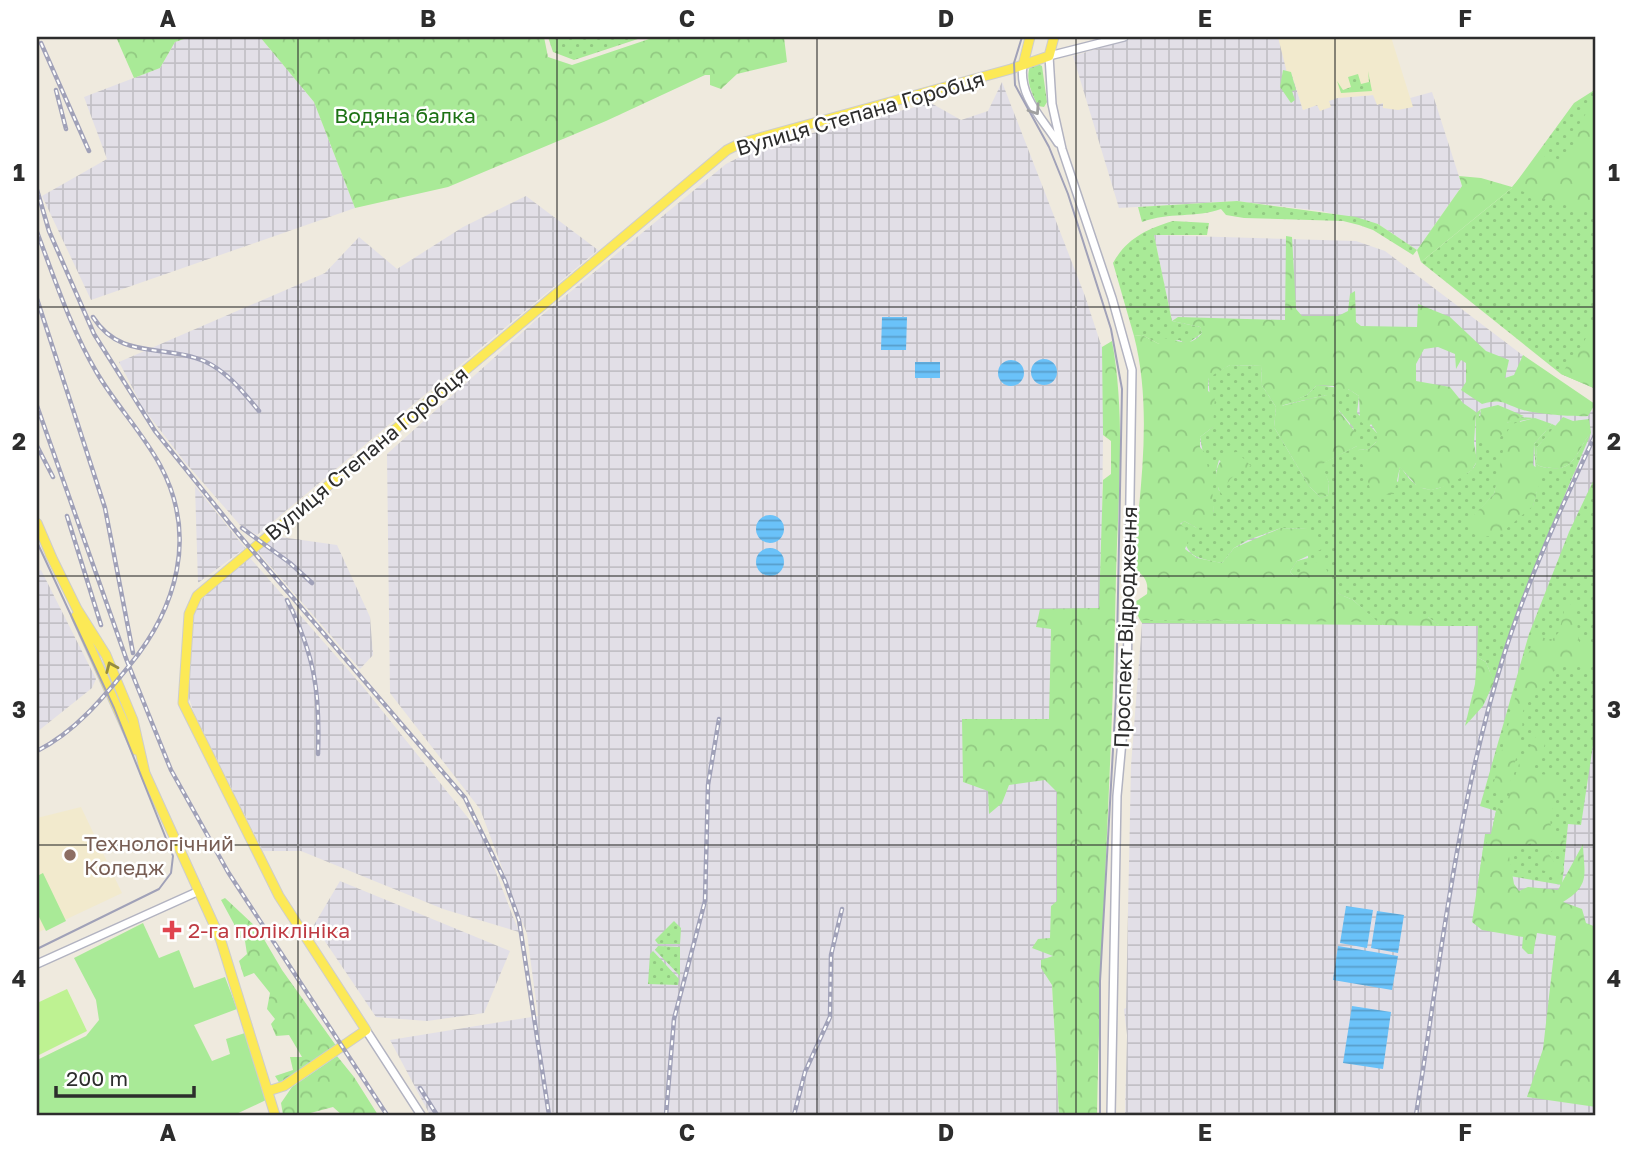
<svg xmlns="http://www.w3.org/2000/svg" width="1633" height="1152" font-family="'Golos Text',sans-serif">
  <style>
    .industrial { fill: url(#industrial-grid) }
    .education { fill: #f2eacd }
    .grass { fill: url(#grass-dots); fill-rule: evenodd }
    .forest { fill: url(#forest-crowns) }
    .park { fill: #a9ea97 }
    .pitch { fill: #bef292 }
    .water { fill: url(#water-rules) }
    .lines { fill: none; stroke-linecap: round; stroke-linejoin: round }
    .minor-casing { stroke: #b2b3c1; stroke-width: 10 }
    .major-casing { stroke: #cdcdcd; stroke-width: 11 }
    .minor { stroke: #fff; stroke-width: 7 }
    .major { stroke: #fce956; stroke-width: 9 }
    .tram { stroke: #a0a1b8; stroke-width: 2 }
    .rail-casing { stroke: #a0a1b8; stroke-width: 4.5 }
    .rail { stroke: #fff; stroke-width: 2; stroke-dasharray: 5; stroke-linecap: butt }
    .oneway { stroke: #a0a0a0 }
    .oneway2 { stroke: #948b42 }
    .grid { fill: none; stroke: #2d2d2d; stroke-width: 2; stroke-opacity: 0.55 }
    .education-dot { fill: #8d6e63; stroke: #fff; stroke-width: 2.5 }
    .health-dot { fill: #e0444e; stroke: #fff; stroke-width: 2.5 }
    .labels { text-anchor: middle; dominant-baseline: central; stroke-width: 5; stroke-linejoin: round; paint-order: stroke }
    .street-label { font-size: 21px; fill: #2d2d2d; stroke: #fff }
    .park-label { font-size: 21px; fill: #1d7215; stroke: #fff }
    .education-label { font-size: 21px; fill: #785e54; stroke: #fff; text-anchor: start }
    .health-label { font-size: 21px; fill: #be3a42; stroke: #fff; text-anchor: start }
    .neatline { fill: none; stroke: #2d2d2d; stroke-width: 2.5 }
    .grid-label { font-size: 23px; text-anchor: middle; font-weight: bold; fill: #2d2d2d }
  </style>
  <defs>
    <pattern id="industrial-grid" width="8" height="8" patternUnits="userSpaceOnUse" patternTransform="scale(1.75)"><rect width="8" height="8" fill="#e2dfe7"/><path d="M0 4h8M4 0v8" fill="none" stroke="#c2c0c6"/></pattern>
    <pattern id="grass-dots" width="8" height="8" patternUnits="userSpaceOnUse" patternTransform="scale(1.75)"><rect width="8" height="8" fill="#a9ea97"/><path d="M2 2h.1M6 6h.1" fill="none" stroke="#92c982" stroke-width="1.8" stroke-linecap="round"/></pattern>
    <pattern id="forest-crowns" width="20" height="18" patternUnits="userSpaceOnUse" patternTransform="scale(1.75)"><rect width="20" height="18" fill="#a9ea97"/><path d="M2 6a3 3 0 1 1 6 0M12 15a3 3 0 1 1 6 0" fill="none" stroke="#92c982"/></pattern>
    <pattern id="water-rules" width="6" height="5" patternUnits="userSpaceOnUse" patternTransform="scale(1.75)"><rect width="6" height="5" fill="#6ac2f9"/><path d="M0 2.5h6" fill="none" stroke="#589eca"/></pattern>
  </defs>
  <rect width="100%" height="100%" fill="#efeade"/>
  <!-- industrial -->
  <path class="industrial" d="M190 37H260L314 102 355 208 91 300 42 196 107 159 84 97 160 68 175 42Z
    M1137 37H1278L1288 67 1287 72H1291L1303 110 1337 98 1374 95 1380 103 1412 107 1410 98 1432 92 1462 186 1417 250 1378 224 1321 211 1237 201 1119 208 1073 56Z
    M1002 82 1085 296 1104 354 1101 607 1052 985 1059 1115H430L390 1040 538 1016 527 934 480 809 390 693 387 454 536 320 726 164 761 146 931 103 961 120 988 111Z
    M526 196 598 250 257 535 240 525 184 461 143 408 119 362 325 273 359 237 397 269 463 227Z
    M1154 235 1356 241 1385 251 1586 403 1596 416V1115H1125L1127 1035 1124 1009 1126 1008 1131 766 1142 623H1166L1172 321Z
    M195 486 245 548 198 583Z
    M274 536 337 545 370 617 373 655 360 669 258 552Z
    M250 558 364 688 481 834 519 932 443 909 301 851H263L194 713 188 695 194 611 206 594Z
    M41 570 96 679 92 688 37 732V571Z
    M340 881 510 951 484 1013 427 1021 376 1017 314 925Z"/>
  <!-- education -->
  <path class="education" d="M1278 37H1391L1413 107 1398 110 1383 108V103L1377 105 1373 95 1337 98 1329 101 1331 107 1320 111 1317 105 1303 110 1291 72 1287 73Z
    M81 807 122 893 37 933V818Z"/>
  <!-- grass -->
  <path class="grass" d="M548 37H644L574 60 553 52Z
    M1038 64 1042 66 1047 102 1044 107 1038 106C1032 93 1025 80 1030 66Z
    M1368 71 1372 91 1341 93 1337 81 1343 90 1351 87 1348 77 1358 74 1361 84 1369 82Z
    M1596 89V389L1561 374 1421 262 1512 188 1574 103Z
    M1237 201 1356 217 1378 224 1417 250 1413 255 1373 230 1359 225 1343 221 1244 218 1226 215 1221 209C1196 218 1169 212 1142 222L1138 207Z
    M1173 221 1209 223 1207 235H1154L1172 321 1200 327 1202 333 1187 344 1179 340 1159 344 1142 335 1134 336 1113 263C1127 238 1147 229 1173 221Z
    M1230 365 1262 366 1261 384 1276 407 1274 427 1309 486 1321 498 1328 495 1329 483 1321 464 1357 446 1353 427 1326 395 1279 406 1307 395 1317 385 1348 389 1359 396 1357 413 1377 433V441L1369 449 1358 450 1398 482 1400 466C1418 494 1432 496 1459 477 1466 473 1473 472 1476 463 1477 458 1475 424 1476 413L1481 409 1479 416 1507 423 1518 417 1535 418 1520 421 1504 455 1494 494 1470 520 1533 506 1537 490 1534 444 1552 424 1556 426 1537 447 1536 464C1542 468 1545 467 1552 468 1576 471 1577 448 1591 433L1528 582 1494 682 1486 662 1477 657 1478 626H1440L1428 617H1386L1382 625 1142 623 1140 620 1376 621 1353 600 1339 594 1331 581 1306 569 1294 576 1290 572 1297 561 1308 558 1307 529 1281 528 1248 540 1234 548 1222 563C1191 557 1187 557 1180 525L1184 521 1197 528 1214 511 1200 437 1213 427 1208 377ZM1219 460 1236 472 1219 491 1216 471Z
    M1596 475V725L1581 825 1568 824 1562 885 1480 871 1485 834H1491L1496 811 1480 806 1529 634 1569 532Z
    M674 921 681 928 680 944H658L655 940Z
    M658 946 680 947V976L655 950Z
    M653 951 679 979 678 985 648 984 650 954Z"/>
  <!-- forest -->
  <path class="forest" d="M116 37H190L175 42 160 68 134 78Z
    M260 37H544L548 57 572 65 655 37H784L787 62 737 74 721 89 710 85V75H705L606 121 448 187 355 208 314 102Z
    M1283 70 1291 72 1296 90 1292 91 1295 100 1291 103 1280 87Z
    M1596 97V215L1512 188 1421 262 1417 250 1462 186 1459 176 1481 178 1512 187 1539 155 1562 160 1574 152 1575 131Z
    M1286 236 1292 237 1296 309 1302 316H1338L1348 311 1350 294 1355 291 1356 322 1361 326 1417 327 1418 304 1450 317 1486 351 1509 360 1505 378 1514 375 1523 355 1595 404 1588 416C1575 417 1536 414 1523 410 1503 404 1504 398 1482 404L1461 390 1466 382V363L1461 360 1456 369 1455 354 1438 347 1424 349 1416 364V381L1450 387 1463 403 1476 412 1474 443 1477 461 1472 470 1450 485 1431 490 1418 487 1400 467 1394 494 1382 495 1374 501 1358 450 1369 449 1377 441V433L1371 424 1368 428 1360 421 1359 396 1348 389 1339 396 1334 386 1317 385 1307 395 1281 406 1326 395 1334 398 1339 411 1359 437 1357 446 1322 464 1329 483 1328 495 1321 498 1309 486 1274 427 1276 407 1261 384 1262 366 1230 365 1208 378V391L1215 396 1213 427 1200 437V447L1205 453 1212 489 1214 510 1208 527 1197 528 1184 521 1180 524 1191 533 1185 549 1197 558 1222 563 1234 548 1281 528 1307 529 1323 540 1324 548 1297 561 1290 572 1294 576 1310 564 1322 561 1339 594 1353 600 1378 622 1140 620 1132 604 1147 594C1149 579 1143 576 1133 567 1140 492 1153 410 1134 336L1142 335 1159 344 1164 338C1180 341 1190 348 1202 333L1200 327 1172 321 1178 317 1285 320Z
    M1596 316V389L1561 374 1583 344Z
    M1112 341C1126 417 1118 497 1116 574 1113 755 1100 935 1097 1115H1059L1052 985 1041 968V960L1053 956 1032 948 1038 939 1050 938 1051 906 1057 901V792L1045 780 1009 785 1002 803 989 814 988 791 963 782 962 719H1049L1051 629 1036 627 1040 609 1099 608 1103 480 1111 474V441L1103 435 1102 347Z
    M1498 405 1524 416 1507 423 1494 451 1478 438 1481 409Z
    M1563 417 1573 421 1589 419 1591 433C1577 448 1576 471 1552 468 1546 467 1542 468 1536 464L1537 447Z
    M1535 418 1552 424 1534 444 1533 465 1542 473 1533 506 1499 535 1482 537 1468 532 1470 519 1494 494 1507 432 1512 424Z
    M1237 452 1251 466C1237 472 1224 480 1224 497 1210 481 1215 454 1237 452Z
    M1575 602 1579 642 1596 647V665L1565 663 1542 680 1523 711 1522 732 1511 780 1504 792 1493 786 1520 678 1528 671 1527 658 1535 634 1551 641 1559 632 1565 607Z
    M1385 617H1428L1440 626 1382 625Z
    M1477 657 1486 662 1494 682 1483 706 1465 726 1475 684Z
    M1537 735 1547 737 1543 750 1534 760 1535 774 1553 775 1559 782 1561 792C1551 805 1547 823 1554 838L1566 841 1565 848 1553 850 1549 854 1555 864 1564 868 1563 875 1541 870 1538 844C1525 843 1518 845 1509 856L1514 884 1519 891 1528 887 1558 890 1583 844C1584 874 1591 885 1563 902L1582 909 1586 923 1596 927V1107L1527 1097 1543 1049 1556 936 1537 933 1533 954H1528L1522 948 1523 937 1482 930 1472 922 1483 849 1491 835 1496 811 1508 798 1519 764Z
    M225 898 258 929 282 970 337 1047 280 1084 275 1076 293 1070 290 1057H302L289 1035 276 1036 271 1024 275 1019 267 1009 270 993 254 973 244 977 239 961 247 954 245 941 235 934 234 924 221 900Z
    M337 1056 354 1077 378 1115H342L333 1107 303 1115H283L281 1103 292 1087Z"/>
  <!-- park -->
  <path class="park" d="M43 873 66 921 46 931 37 913V876Z
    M143 923 159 958 179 950 194 988 225 977 237 1009 194 1025 212 1061 230 1054 226 1039 245 1033 266 1100 234 1115H37V1060L86 1036 99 1020 96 1000 74 958Z"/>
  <!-- pitch -->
  <path class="pitch" d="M67 989 87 1031 37 1056V1003Z"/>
  <!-- water -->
  <path class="water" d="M882 317H907L906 350H881Z
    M1031 372a13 13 0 1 1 26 0a13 13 0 1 1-26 0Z
    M998 373a13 13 0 1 1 26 0a13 13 0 1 1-26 0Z
    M915 362H940V378H915Z
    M756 529a14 14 0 1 1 28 0a14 14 0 1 1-28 0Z
    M756 562a14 14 0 1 1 28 0a14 14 0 1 1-28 0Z
    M1346 906 1373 910 1367 948 1340 943Z
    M1377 911 1404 915 1398 953 1371 948Z
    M1338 946 1398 956 1392 990 1333 980Z
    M1352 1006 1391 1012 1383 1069 1343 1063Z"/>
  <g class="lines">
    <defs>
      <path id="minor" d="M1023 65C1018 96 1043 119 1058 143
        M37 964 199 891
        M366 1030 421 1115
        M1111 1115 1117 796 1127 686 1132 370 1112 298 1062 149 1052 104 1049 56 1124 37"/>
      <path id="major" d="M1023 65 1030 37
        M37 523 52 558
        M50 554 77 609 106 655 133 720 145 773 220 938 275 1115
        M76 616 136 750
        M268 1091 284 1086 366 1030 279 896 183 703 189 614 197 596 727 150 741 143 1011 69 1049 56 1054 37"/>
    </defs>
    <!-- minor casing -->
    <use href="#minor" class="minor-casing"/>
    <!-- major casing -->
    <use href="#major" class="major-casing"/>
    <!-- minor -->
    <use href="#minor" class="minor"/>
    <!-- major -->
    <use href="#major" class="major"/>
    <!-- tram -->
    <path class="tram" d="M1022 37 1014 63 1015 85 1049 147 1068 194 1111 329 1122 389 1116 696 1100 981V1115
      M37 542 114 708 173 856 171 873 159 889 37 949"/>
    <defs>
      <path id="rail" d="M41 43 89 151
        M56 90 66 129
        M37 190 49 231 94 334 155 431 239 535 465 798 505 881 519 920 549 1115
        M37 232C55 280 71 329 97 373 116 405 142 432 160 465 198 535 177 608 129 666 103 698 75 732 37 751
        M37 299 105 508 133 653
        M93 317C120 360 164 344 204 361 228 372 243 392 259 411
        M37 406 127 661 171 770 228 872 387 1115
        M37 446 53 477
        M67 516 101 625
        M242 528 290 563 312 583
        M287 600C315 656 320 692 318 754
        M420 1088 437 1115
        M666 1115 674 1019 705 901 708 785 719 719
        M794 1115 805 1072 830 1017 831 955 842 909
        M1416 1115C1440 963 1457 806 1503 658 1527 581 1562 506 1596 433"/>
    </defs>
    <!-- rail casing -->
    <use href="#rail" class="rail-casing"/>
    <!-- rail -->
    <use href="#rail" class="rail"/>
  </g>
  <!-- one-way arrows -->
  <defs><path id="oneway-chevron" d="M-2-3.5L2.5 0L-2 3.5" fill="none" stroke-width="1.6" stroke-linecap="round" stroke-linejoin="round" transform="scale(1.75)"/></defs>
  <use class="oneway" href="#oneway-chevron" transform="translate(1035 110) rotate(56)"/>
  <use class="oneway2" href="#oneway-chevron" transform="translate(111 667) rotate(-113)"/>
  <!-- grid -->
  <path class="grid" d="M298 37V1115M557 37V1115M817 37V1115M1076 37V1115M1335 37V1115M37 307H1596M37 576H1596M37 845H1596"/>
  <!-- markers -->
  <circle class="education-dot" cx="70" cy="855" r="7"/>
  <path class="health-dot" d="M168.5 919.5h7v7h7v7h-7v7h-7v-7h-7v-7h7z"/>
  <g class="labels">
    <!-- street labels -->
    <g class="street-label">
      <text transform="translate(860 113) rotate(-16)">Вулиця Степана Горобця</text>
      <text transform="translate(366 453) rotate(-40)">Вулиця Степана Горобця</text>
      <text transform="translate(1125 627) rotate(-88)">Проспект Відродження</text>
    </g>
    <!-- park labels -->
    <g class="park-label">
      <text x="405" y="115">Водяна балка</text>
    </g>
    <!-- education labels -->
    <g class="education-label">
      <text x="84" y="843">Технологічний<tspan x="84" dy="24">Коледж</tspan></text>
    </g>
    <!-- health labels -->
    <g class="health-label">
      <text x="188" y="930">2-га поліклініка</text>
    </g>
  </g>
  <!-- border -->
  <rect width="1633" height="1152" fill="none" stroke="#ffffff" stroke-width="77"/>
  <!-- scale -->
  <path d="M56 1086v10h138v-10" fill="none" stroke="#2d2d2d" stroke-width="3.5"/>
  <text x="66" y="1086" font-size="21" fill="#2d2d2d" stroke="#ffffff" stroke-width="5" paint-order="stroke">200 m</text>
  <rect x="38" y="38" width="1556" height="1076" class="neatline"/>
  <g class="grid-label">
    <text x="168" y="27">A</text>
    <text x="428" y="27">B</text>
    <text x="687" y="27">C</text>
    <text x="946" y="27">D</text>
    <text x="1205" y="27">E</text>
    <text x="1465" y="27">F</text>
    <text x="19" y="181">1</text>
    <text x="1614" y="181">1</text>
    <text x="19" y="450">2</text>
    <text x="1614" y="450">2</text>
    <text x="19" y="718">3</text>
    <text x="1614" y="718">3</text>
    <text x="19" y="987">4</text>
    <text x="1614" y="987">4</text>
    <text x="168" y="1141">A</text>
    <text x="428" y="1141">B</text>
    <text x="687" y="1141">C</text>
    <text x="946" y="1141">D</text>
    <text x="1205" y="1141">E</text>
    <text x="1465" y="1141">F</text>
  </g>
</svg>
